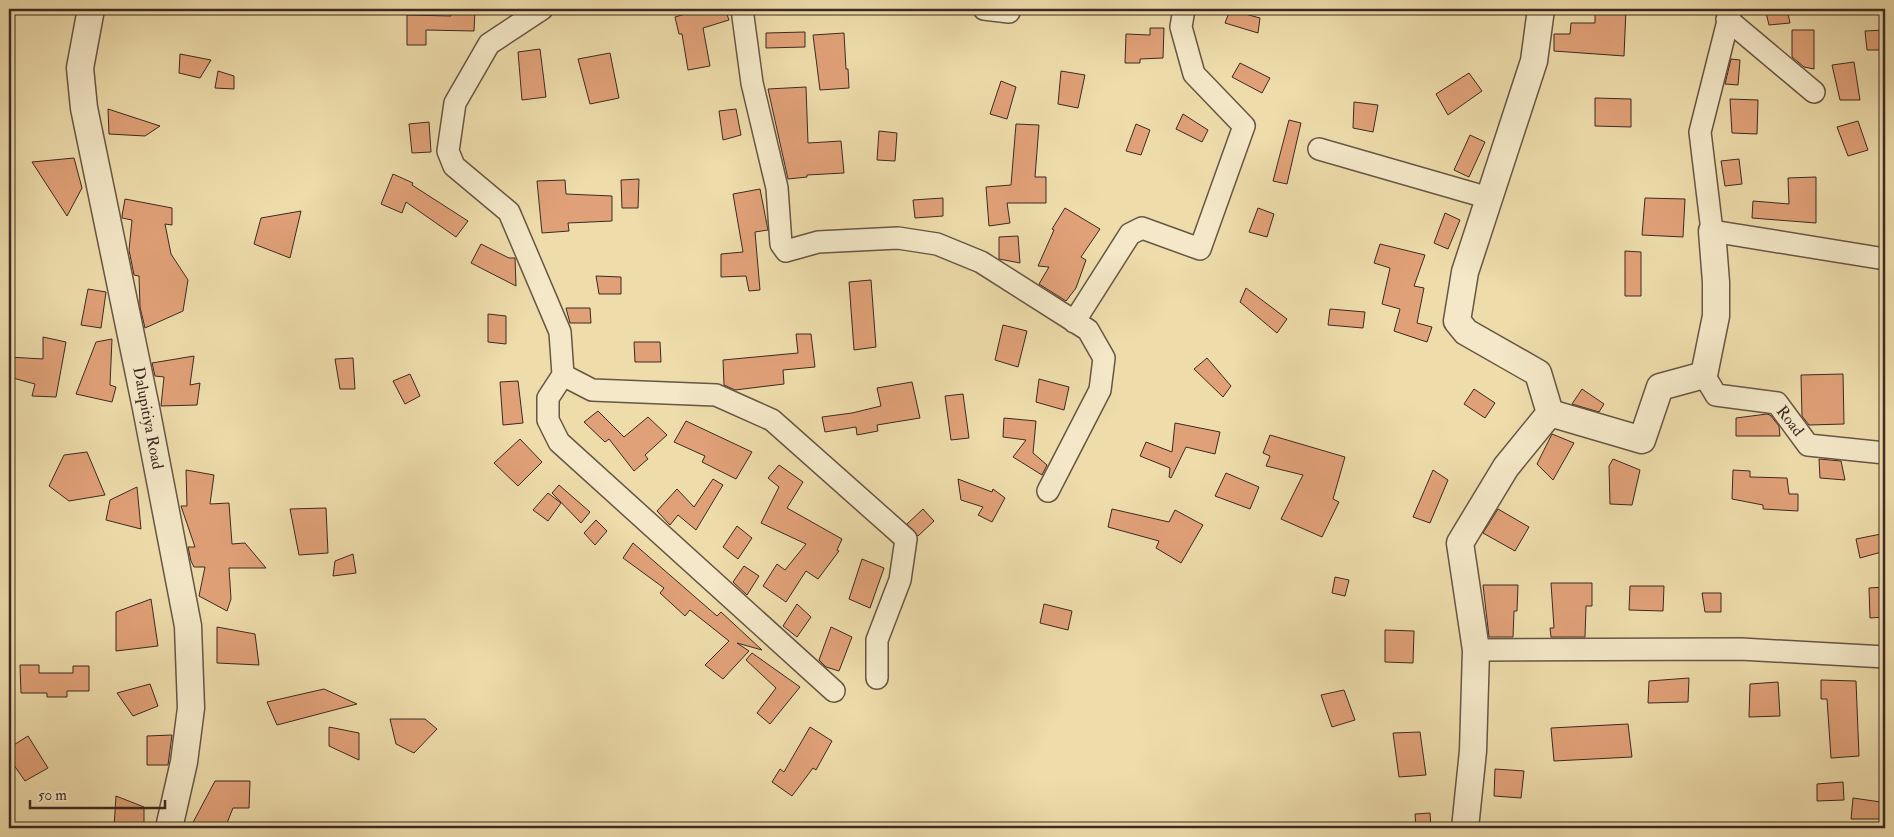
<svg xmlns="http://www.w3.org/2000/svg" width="1894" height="837" font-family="'IM FELL Double Pica',serif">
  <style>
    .building { fill: #e1a178; stroke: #3c2a22 }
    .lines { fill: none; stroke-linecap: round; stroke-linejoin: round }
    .minor-casing { stroke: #685644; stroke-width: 24 }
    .tertiary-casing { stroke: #685644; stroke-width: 29 }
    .minor { stroke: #f4e8c8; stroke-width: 21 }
    .tertiary { stroke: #f4e8c8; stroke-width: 26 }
    .labels { text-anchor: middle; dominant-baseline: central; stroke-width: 4; stroke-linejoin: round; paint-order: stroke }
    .street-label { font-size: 16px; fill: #3c2a22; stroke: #f4e8c8 }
  </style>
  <rect width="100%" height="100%" fill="#eedcab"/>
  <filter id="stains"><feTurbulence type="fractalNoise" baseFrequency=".004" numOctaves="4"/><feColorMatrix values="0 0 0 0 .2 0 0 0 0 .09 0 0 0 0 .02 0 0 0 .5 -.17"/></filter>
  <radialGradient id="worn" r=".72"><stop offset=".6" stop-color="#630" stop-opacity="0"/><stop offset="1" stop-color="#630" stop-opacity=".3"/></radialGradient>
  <!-- building -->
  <path class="building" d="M451 9H475L474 31 426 30V45H407V15L451 16Z
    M702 9H725L729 20 703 28 710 66 688 70 682 34H679L675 17Z
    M1595 9H1626L1624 56 1554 51V34H1570L1571 23H1595Z
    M1765 9H1787L1790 23 1769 25Z
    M1230 10 1260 18 1258 33 1225 23Z
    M1150 28H1164L1163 58 1140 59V63H1125L1126 34 1150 35Z
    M1792 30H1814V69L1804 67 1792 57Z
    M1885 30V50H1867L1865 31Z
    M805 32V47L766 48V33Z
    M844 33 846 69H848L849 88 820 90 813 35Z
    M540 49 546 97 522 100 518 52Z
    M610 53 619 98 590 104 578 59Z
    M180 54 211 60 200 78 179 73Z
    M1731 59 1740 60 1738 85 1725 84Z
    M1854 62 1860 100H1840L1832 65Z
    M1240 63 1270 78 1262 93 1232 77Z
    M218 71 234 76V89L215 88Z
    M1061 71 1085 75 1078 108 1058 104Z
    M1469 73 1482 91 1448 115 1436 94Z
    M1001 81 1016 87 1007 119 990 114Z
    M806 87 808 143 841 141 844 173 807 175V177L788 179 768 89Z
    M1595 98 1631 99V127L1595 126Z
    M1730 99 1758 100 1757 134 1732 133Z
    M1354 102 1378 105 1373 132 1353 128Z
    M108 109 160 126 145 136 109 134Z
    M736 109 741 135 723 140 719 111Z
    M1183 114 1208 130 1202 142 1176 129Z
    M1289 120 1301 123 1287 184 1273 181Z
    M1858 121 1868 150 1848 156 1837 127Z
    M429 122 431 152 412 153 409 124Z
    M1016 124 1039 125 1035 177H1046V203H1007L1010 223 989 226 986 187 1011 185Z
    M1136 124 1150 130 1141 155 1126 151Z
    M879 131 897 133 895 161 877 160Z
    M1470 135 1485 142 1469 177 1454 170Z
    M74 158 82 188 67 216 32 162Z
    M1739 159 1742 184 1725 186 1721 161Z
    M393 174 413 183 412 185 468 221 456 237 406 202 402 213 381 204Z
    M1816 177V223L1752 218 1753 201 1789 204 1788 178Z
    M639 179 638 208H622L621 180Z
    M565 180 566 194 612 196V221L568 223 569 231 542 233 537 181Z
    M760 189 768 230 755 232 760 290 749 291 746 276 721 277V254L743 252 733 194Z
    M943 198V216L915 218 913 200Z
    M1645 198 1685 199 1683 237 1642 235Z
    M125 199 172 208V225L165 224 171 254 188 280 183 311 145 328 140 307 139 276 134 275 129 250 132 220 122 218V216Z
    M1065 208 1100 229 1081 257 1086 260 1076 288 1066 301 1039 284 1049 267 1038 266 1054 230 1052 229Z
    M1258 208 1274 214 1267 237 1249 232Z
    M301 211 290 258 254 244 261 218Z
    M1445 213 1460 220 1448 249 1434 243Z
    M1018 236 1020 263 999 259V237Z
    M481 244 509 258H515L516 286 471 263Z
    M1380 244 1425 255 1414 286 1424 288 1417 323 1432 327 1427 342 1394 331 1400 309 1382 304 1390 268 1374 263Z
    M1625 251 1641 252V296H1625Z
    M596 276 621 277V294H599Z
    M871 280 876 347 854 350 849 282Z
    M1246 288 1287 319 1277 333 1240 302Z
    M88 289 106 292 101 328 81 325Z
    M566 308H590L591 323H570Z
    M1330 309 1365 312 1363 328 1328 325Z
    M488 314 506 316V344L488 342Z
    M1003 325 1027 331 1018 367 995 360Z
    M796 334H811L815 367 783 370 784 384 735 390 724 385 723 360 798 353Z
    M43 337 66 342 56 397 32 396 35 384 9 377V357L43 359Z
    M112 339 110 385 116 387 112 402 76 394 96 342Z
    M634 342H660L661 362H635Z
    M194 356 190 385 200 383 197 405 161 406 164 377 155 376 152 363Z
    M353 358 355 389H340L335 359Z
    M1207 358 1231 386 1223 397 1194 369Z
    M410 374 420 396 405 404 393 381Z
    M1843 374 1844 424 1809 425 1802 416 1801 375Z
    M1039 379 1069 387 1064 410 1036 402Z
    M518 381 523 423 503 425 500 382Z
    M912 382 920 418 877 425 878 431 857 435 856 427 825 432 822 417 852 413 881 406 877 388Z
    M1474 389 1495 403 1485 418 1464 404Z
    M1582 389 1604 404 1599 412 1572 404Z
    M963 394 969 438 951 440 945 396Z
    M598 411 624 437 648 417 667 435 645 455 648 459 634 471 609 439 605 442 584 422Z
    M1767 414 1770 415 1779 426 1780 436H1736V418Z
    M1004 418 1036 421 1033 453 1047 465 1042 475 1013 457 1026 440 1003 437Z
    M686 421 752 452 736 479 702 462 705 456 674 442Z
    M1175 423 1220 432 1215 454 1186 447 1171 478 1169 477 1170 468 1140 456 1146 442 1172 452Z
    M1552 434 1574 443 1553 480 1537 464Z
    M1270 435 1345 457 1333 499 1339 502 1322 537 1281 519 1303 475 1266 466 1270 456 1263 453Z
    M520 439 542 462 518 486 494 463Z
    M87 452 105 495 69 501 49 486 64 455Z
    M1613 459 1640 470 1632 505 1610 504 1609 466Z
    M1819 459 1841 461 1845 480 1820 478Z
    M779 465 803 482 787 508 842 539 837 550 839 551 818 579 806 571 786 602 763 586 777 564 785 570 806 544 761 523 779 487 768 478Z
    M186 470 214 475 210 504 229 503 232 544 245 543 266 568H229L231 599 227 611 199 596 205 567H194L191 561 188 547H195L181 506H187Z
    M1433 470 1448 480 1430 523 1413 517Z
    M1733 470 1750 471V477L1787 478 1789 494H1798V511L1763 509V505L1732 499Z
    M1226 473 1259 487 1250 509 1215 496Z
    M713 479 723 485 696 530 678 515 670 525 657 511 677 489 694 507Z
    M958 479 992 492 993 489 1005 498 992 522 978 515 983 507 961 500Z
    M559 485 590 512 581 523 552 493Z
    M137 487 141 529 106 520 110 500Z
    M548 493 561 503 548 521 533 510Z
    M326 508 328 553 299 555 290 509Z
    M923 509 934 521 918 536 907 524Z
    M1112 509 1169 522 1175 510 1203 525 1181 563 1156 548 1159 541 1108 527Z
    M1498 509 1529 527 1515 551 1483 533Z
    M596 520 607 531 595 545 584 533Z
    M737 526 752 538 738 559 723 547Z
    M1881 534 1885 551 1860 558 1856 539Z
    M633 543 717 616 721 612 762 650 737 643 749 651 723 679 705 665 729 641 690 610 685 616 660 593 664 588 623 558Z
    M353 554 356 573 333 576 335 561Z
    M862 559 884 568 870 608 849 599Z
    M744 566 759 576 747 595 733 582Z
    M1335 577 1349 580 1345 596 1332 593Z
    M1551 583H1592V606H1586L1585 637H1551L1550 628H1554Z
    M1483 585H1518L1517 611H1514L1513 637H1489Z
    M1630 586H1664L1663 611 1629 610Z
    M1884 587 1885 617 1870 618 1869 588Z
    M1702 593H1721V612H1705Z
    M151 599 158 646 116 651V612Z
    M797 604 811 617 797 637 783 626Z
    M1044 604 1072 611 1068 630 1040 623Z
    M217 627 255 634 259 665 217 663Z
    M831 627 852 637 839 671 826 667 819 660Z
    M1385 630 1414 631 1413 663 1385 662Z
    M752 653 800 687 770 724 757 713 776 688 746 660Z
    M20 665H39V673H73V666H89V691H67V697H47V693H21Z
    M1689 678 1688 702 1648 703 1649 681Z
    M1821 680 1856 681 1859 756 1831 758 1827 699H1821Z
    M1778 682 1780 716 1749 717 1750 684Z
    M150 684 158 706 133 716 117 693Z
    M324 689 357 704 277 725 267 702Z
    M1344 690 1355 720 1332 727 1321 695Z
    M390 719H425L437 729 414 753 396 744Z
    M1628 724 1632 757 1554 761 1551 728Z
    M329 727 359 733V760L329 746Z
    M810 727 832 741 816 770 813 768 792 796 772 782 780 769 784 772Z
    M1420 732 1426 775 1399 777 1393 733Z
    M172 735 168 765H147V736Z
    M28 736 48 768 25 781 9 758V748Z
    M1495 769 1524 771 1521 798 1494 796Z
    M215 781H250L249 808H233L225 828H190Z
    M1843 782 1844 800 1817 801V784Z
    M116 796 144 807V828H114Z
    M1853 798 1881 802 1882 819H1851Z
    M1430 813 1431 828H1416L1415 814Z"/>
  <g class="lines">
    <defs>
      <path id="minor" d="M542 9 489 44 455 103 448 151 454 166 509 212 560 332 563 375 548 398V420L559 442 834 691
        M742 9 752 83 777 188 781 244 786 251 818 242 898 238 937 244 981 262 1088 330 1104 358 1100 390 1048 491
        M984 9 1009 12
        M1731 9 1700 132 1712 231 1885 259
        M1727 19 1814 92
        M1319 149 1489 198
        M1074 322 1130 234 1142 228 1200 249 1244 126 1194 74 1181 27 1184 9
        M563 375 592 390 716 395 772 420 906 539 900 580 877 640V678
        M1704 375 1716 395 1777 403 1808 445 1885 453
        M1476 650 1741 649 1885 657"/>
      <path id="tertiary" d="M91 9 80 68 84 108 146 408 188 626 191 708 184 762 169 828
        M1550 413 1642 440 1660 387 1704 375 1716 316V282L1712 231
        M1465 828 1473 751 1476 650 1460 543 1506 467 1550 413 1538 373 1466 332 1457 321 1465 272 1534 61 1541 9"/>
    </defs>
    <!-- minor casing -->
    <use href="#minor" class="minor-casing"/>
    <!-- tertiary casing -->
    <use href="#tertiary" class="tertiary-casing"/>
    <!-- minor -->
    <use href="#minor" class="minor"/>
    <!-- tertiary -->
    <use href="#tertiary" class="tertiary"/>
  </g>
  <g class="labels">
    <!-- street labels -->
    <g class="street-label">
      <text transform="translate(148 418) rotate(79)">Dalupitiya Road</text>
      <text transform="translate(1790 421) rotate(52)">Road</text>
    </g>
  </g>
  <!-- margin -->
  <rect width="1894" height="837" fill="none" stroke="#eedcab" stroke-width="30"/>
  <rect x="10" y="10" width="1874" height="817" fill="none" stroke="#3c2a22" stroke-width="2.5"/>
  <rect x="15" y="15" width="1864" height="807" fill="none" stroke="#3c2a22"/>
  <!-- scale -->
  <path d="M30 800v8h135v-8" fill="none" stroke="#3c2a22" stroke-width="2.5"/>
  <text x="38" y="800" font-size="15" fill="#3c2a22" stroke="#f4e8c8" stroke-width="4" paint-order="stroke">50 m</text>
  <rect width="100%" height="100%" filter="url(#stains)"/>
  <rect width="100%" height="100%" fill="url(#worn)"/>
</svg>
